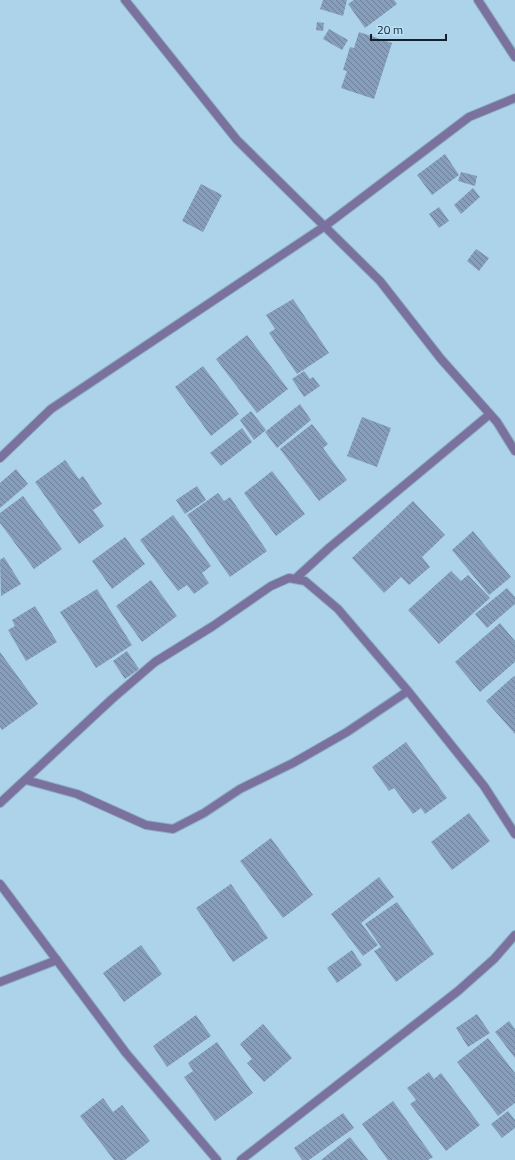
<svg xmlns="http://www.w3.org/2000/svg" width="515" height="1160" font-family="'Titillium Web',sans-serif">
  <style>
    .building { fill: url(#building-back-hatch) }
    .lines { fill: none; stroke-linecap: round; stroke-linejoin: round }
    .street-casing { stroke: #8dafc3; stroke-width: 10 }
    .street { stroke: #7a719e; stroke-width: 8 }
  </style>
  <defs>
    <pattern id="building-back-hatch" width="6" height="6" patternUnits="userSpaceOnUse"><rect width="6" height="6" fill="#869ebb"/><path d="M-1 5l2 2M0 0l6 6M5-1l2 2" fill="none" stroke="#6c8098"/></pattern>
  </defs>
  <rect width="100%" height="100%" fill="#acd3e9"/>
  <!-- building -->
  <path class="building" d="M323 0H347L343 16 320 9Z
    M354 0H394L397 4 365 28 348 4Z
    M317 22 324 23 323 31 316 30Z
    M329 29 348 40 342 50 323 39Z
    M359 32 392 43 374 99 341 88 347 71 343 70 350 47 354 48Z
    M445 154 459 175 432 195 417 175Z
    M461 172 477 176 475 186 458 181Z
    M201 184 222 195 203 232 182 221Z
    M473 188 480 197 461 214 454 205Z
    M439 207 449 221 439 228 429 214Z
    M476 249 489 258 479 271 467 261Z
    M293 299 329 353 297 374 269 333 275 329 266 315Z
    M247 335 288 389 257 413 216 359Z
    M203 366 239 414 211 436 175 387Z
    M304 371 310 379 313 377 320 386 304 397 292 379Z
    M300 404 311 420 277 448 265 432Z
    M251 411 266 430 254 440 240 420Z
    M362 417 391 428 377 467 347 456Z
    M312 424 328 444 323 448 347 480 319 501 280 449Z
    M242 428 252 442 221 466 210 453Z
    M65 460 79 479 83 476 102 504 93 510 104 526 79 544 35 482Z
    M16 469 28 484 0 508V483Z
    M272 471 305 514 276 536 244 493Z
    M197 486 206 500 185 514 176 500Z
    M218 493 224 501 230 497 267 551 230 577 187 515Z
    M23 496 62 549 34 569 0 523V513Z
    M413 501 445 535 422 557 430 567 409 585 401 577 384 593 352 558Z
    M173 515 211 566 202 573 209 583 194 594 187 585 178 591 140 540Z
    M473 531 511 577 489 595 452 550Z
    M125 537 145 564 112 589 92 561Z
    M4 557 21 584 1 596 0 560Z
    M451 571 461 581 468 575 490 598 439 644 408 610Z
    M151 580 177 616 142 642 116 606Z
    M507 588 515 597V604L487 628 475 614Z
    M97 589 132 645 96 668 60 612Z
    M35 606 57 642 26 661 8 630 15 626 12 620Z
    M500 623 515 641V662L480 692 455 662Z
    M127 651 139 669 125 679 113 661Z
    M0 652 38 704 2 730 0 727Z
    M514 676 515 677V734L486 701Z
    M406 742 447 798 425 814 421 808 413 814 394 788 389 791 372 767Z
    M469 813 490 841 452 870 431 842Z
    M271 838 313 895 283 918 240 861Z
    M379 877 394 897 361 923 378 945 363 956 331 914Z
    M231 884 268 938 233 962 196 908Z
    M397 902 434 954 396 982 374 951 381 947 365 924Z
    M141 945 162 974 124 1002 103 973Z
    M352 950 362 965 337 983 327 968Z
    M477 1014 490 1033 468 1047 456 1028Z
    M196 1015 211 1036 167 1067 153 1046Z
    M509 1021 515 1029V1058L495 1032Z
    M263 1024 292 1058 264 1082 247 1063 252 1059 240 1044Z
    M488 1038 515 1073V1103L498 1116 457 1062Z
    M217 1042 253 1093 215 1121 184 1077 193 1071 188 1063Z
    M429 1072 434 1079 441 1073 480 1125 446 1151 410 1104 416 1100 407 1088Z
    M103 1098 113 1112 122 1105 150 1141 125 1160H114L80 1116Z
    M393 1101 433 1157 428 1160H388L362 1124Z
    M508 1111 515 1120V1128L502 1138 491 1124Z
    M343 1113 354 1128 309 1160H302L294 1148Z
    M350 1137 368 1160H321Z"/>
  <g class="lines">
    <defs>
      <path id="street" d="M125 0 237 140 380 281 441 359 497 422 515 451
        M478 0 515 57
        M0 458 51 409 325 226 469 117 515 98
        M295 579 330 547 490 414
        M26 780 77 794 146 825 173 829 204 813 240 789 293 763 347 732 408 691
        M0 803 112 699 155 662 213 626 271 586 289 578 305 581 338 609 408 691 484 786 515 834
        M0 884 126 1053 217 1160
        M0 982 57 960
        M241 1160 458 991 494 959 515 935"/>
    </defs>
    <!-- street casing -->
    <use href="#street" class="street-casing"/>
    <!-- street -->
    <use href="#street" class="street"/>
  </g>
  <!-- scale -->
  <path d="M371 34v6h75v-6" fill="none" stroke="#13212a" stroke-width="2"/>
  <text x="377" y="34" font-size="12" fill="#13212a" stroke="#b9e0f7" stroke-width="3" paint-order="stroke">20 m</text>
</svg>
